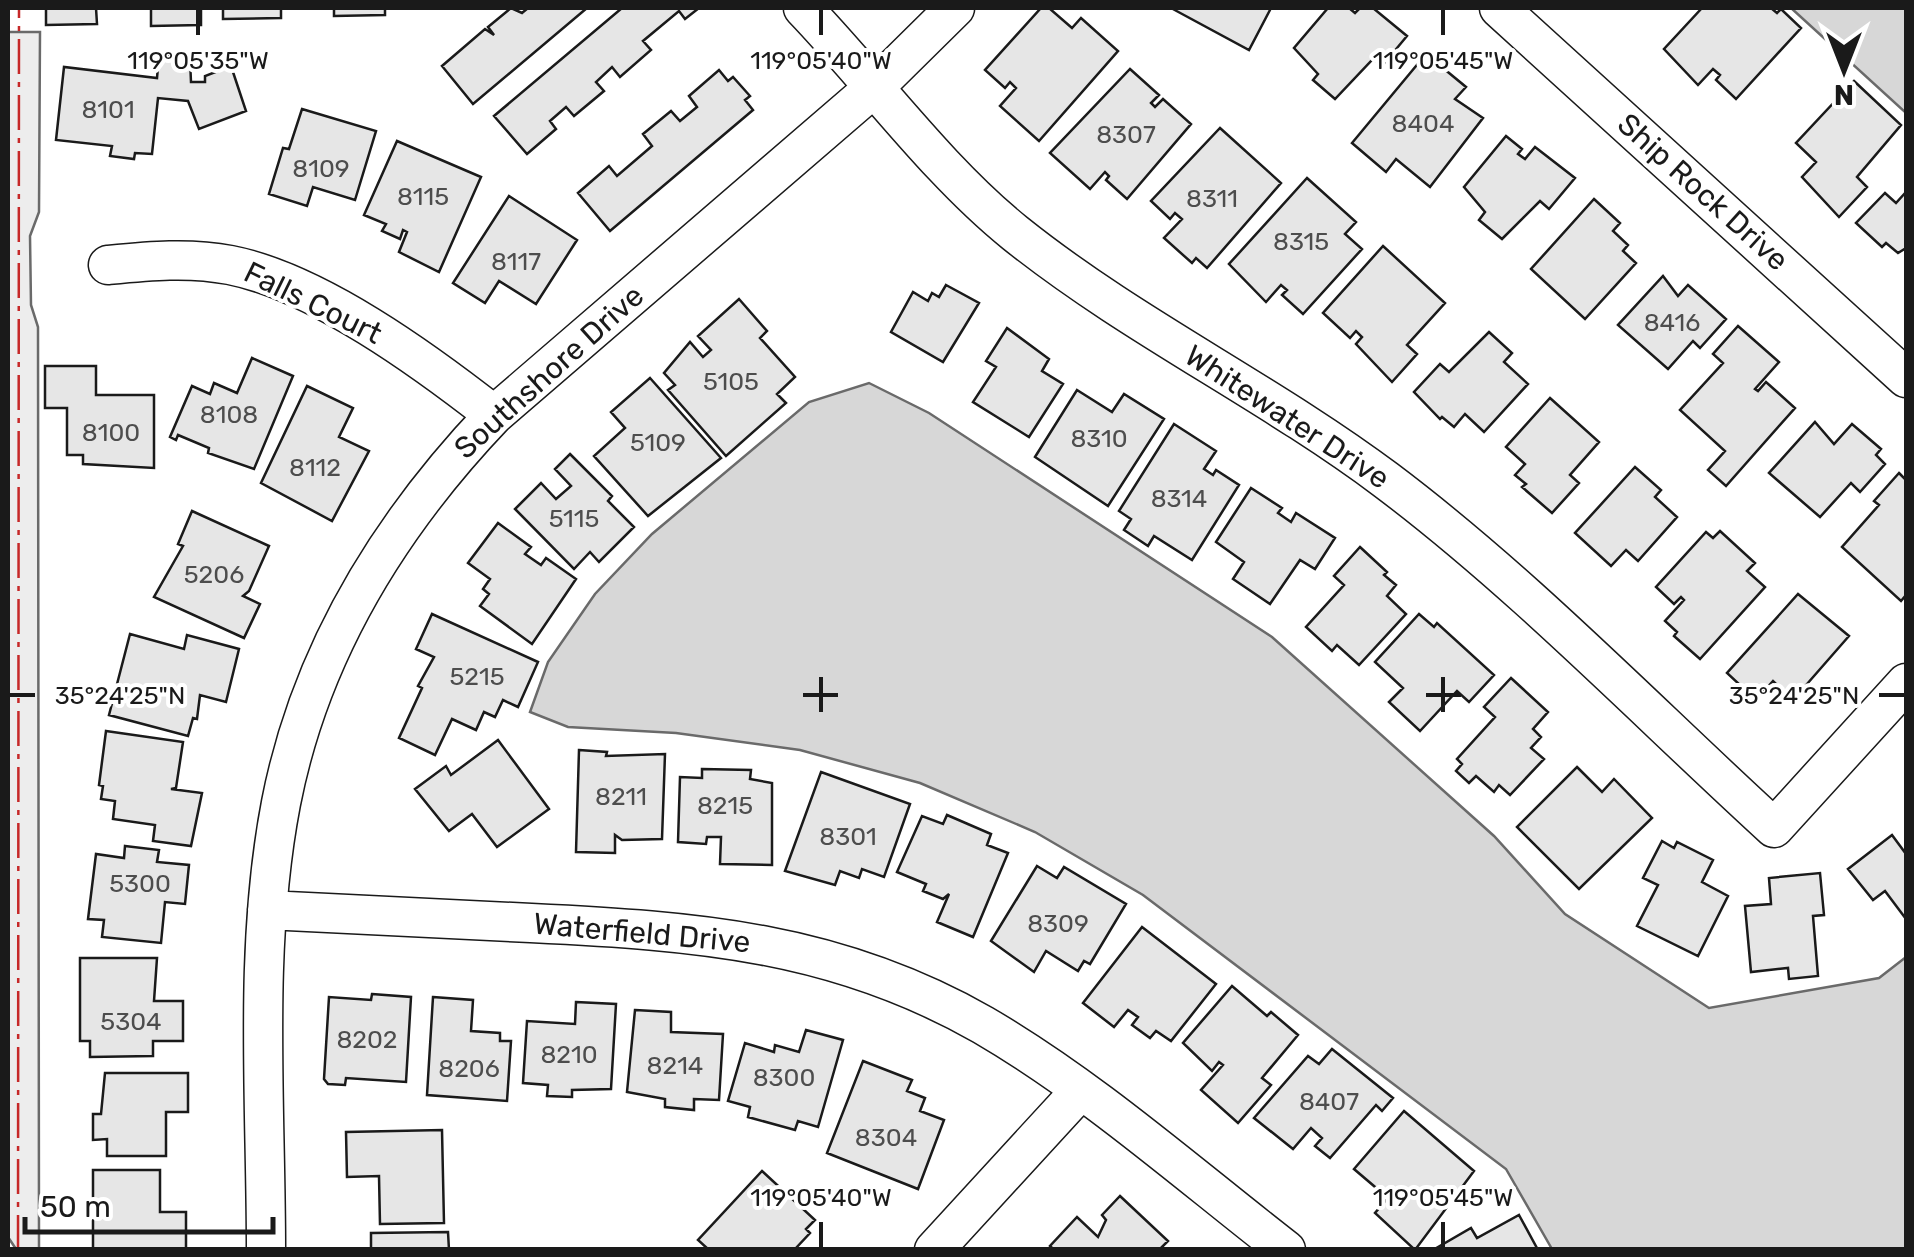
<svg xmlns="http://www.w3.org/2000/svg" width="1914" height="1257" font-family="Rubik,sans-serif">
  <style>
    .built { fill: #ededed; stroke: #6a6a6a; stroke-width: 2.5 }
    .water { fill: #d7d7d7; stroke: #6a6a6a; stroke-width: 2.5 }
    .building { fill: #e6e6e6; stroke: #1a1a1a; stroke-width: 2.5 }
    .lines { fill: none; stroke-linecap: round; stroke-linejoin: round }
    .minor-casing { stroke: #1a1a1a; stroke-width: 41 }
    .minor { stroke: #fff; stroke-width: 38 }
    .power { stroke: #c62828; stroke-width: 2.5; stroke-dasharray: 35 8 5 8; stroke-linecap: butt }
    .ticks { fill: none; stroke: #1a1a1a; stroke-width: 4 }
    .labels { text-anchor: middle; dominant-baseline: central; stroke-width: 8; stroke-linejoin: round; paint-order: stroke }
    .number-label { font-size: 25px; fill: #4d4d4d }
    .street-label { font-size: 30px; fill: #1a1a1a; stroke: #fff }
    .ticks-label { font-size: 25px; text-anchor: middle; fill: #1a1a1a; stroke: #fff; stroke-width: 8; stroke-linejoin: round; paint-order: stroke }
  </style>
  <rect width="100%" height="100%" fill="#fff"/>
  <!-- built -->
  <path class="built" d="M8 32H40L39 212 30 236 31 305 38 327 39 1250 16 1249 8 1237Z"/>
  <!-- water -->
  <path class="water" d="M1791 8H1906V113Z
    M869 383 929 413 1272 637 1494 836 1565 914 1709 1008 1879 978 1906 957V1249H1552L1506 1169 1143 895 1035 832 920 783 800 750 676 733 568 727 530 712 548 662 595 594 652 534 809 402Z"/>
  <!-- building -->
  <path class="building" d="M46 8H96L97 24 46 25Z
    M151 8H201V25L151 26Z
    M223 8H281V18L223 19Z
    M334 8H385V15L334 16Z
    M511 8 522 13 528 8H587L473 104 442 66 485 29 494 35 488 27Z
    M622 8H699L685 19 679 11 643 41 651 50 620 77 612 67 596 82 604 91 574 116 566 107 550 121 556 129 527 154 494 116Z
    M1041 8H1049L1072 28 1081 18 1118 51 1039 141 1000 106 1016 88 1010 82 1005 88 985 70Z
    M1171 8H1271L1249 50Z
    M1328 8H1349L1355 13 1360 8H1373L1407 36 1382 66 1373 59 1335 99 1313 80 1318 74 1294 48Z
    M1702 8H1771L1777 13 1781 9 1801 28 1736 99 1716 80 1720 75 1713 69 1698 85 1664 49Z
    M1426 54 1466 87 1455 99 1483 118 1430 187 1396 159 1386 172 1352 143Z
    M159 55 190 59 191 82H205V76L231 66 246 111 199 129 188 101 158 98 152 154 135 153 134 159 110 156 112 146 56 140 64 67 157 78Z
    M1130 69 1159 95 1151 103 1155 107 1163 99 1191 124 1127 199 1106 180 1109 176 1105 172 1090 189 1050 153Z
    M719 70 728 81 733 77 750 96 745 100 753 110 610 231 578 193 609 166 617 176 652 146 643 134 671 111 680 121 697 107 689 96Z
    M1854 81 1901 125 1857 177 1867 187 1839 217 1802 177 1816 162 1796 143Z
    M302 109 376 131 355 200 313 187 307 206 269 194 283 148 289 149Z
    M1220 128 1281 183 1207 268 1196 258 1192 263 1164 238 1182 219 1175 213 1170 219 1151 201Z
    M1506 136 1522 149 1518 154 1525 159 1535 147 1575 178 1549 209 1540 201 1502 239 1479 220 1485 212 1464 187Z
    M397 141 481 177 439 272 399 252 407 232 403 230 400 239 382 231 386 224 364 215Z
    M1307 178 1356 222 1345 234 1362 249 1303 314 1282 295 1287 290 1281 285 1266 302 1229 264Z
    M1906 192V248L1898 253 1886 243 1882 247 1856 223 1885 193 1896 203Z
    M509 196 577 240 536 304 499 281 485 303 453 283Z
    M1594 199 1620 223 1613 231 1628 245 1623 251 1636 263 1585 319 1531 269Z
    M1383 246 1445 303 1407 345 1417 354 1392 382 1356 344 1362 337 1356 331 1350 338 1323 313Z
    M1663 276 1678 296 1688 285 1726 319 1700 348 1693 341 1668 369 1618 325Z
    M946 285 979 303 943 362 891 332 913 292 928 301 932 293 939 297Z
    M739 299 767 331 760 338 795 377 777 394 786 403 726 456 668 390 675 385 664 373 690 342 703 357 711 350 698 336Z
    M1738 326 1779 362 1755 389 1758 391 1766 382 1795 408 1726 486 1708 470 1725 451 1680 410 1723 363 1713 354Z
    M1007 328 1049 359 1042 371 1063 384 1029 437 973 402 996 367 986 361Z
    M1489 332 1512 353 1504 362 1528 384 1484 432 1465 414 1454 427 1442 417 1440 419 1414 392 1440 364 1449 372Z
    M252 358 293 376 254 469 208 453 209 448 178 435 176 440 170 437 192 386 210 394 214 383 237 393Z
    M45 366H96V395H154V468L83 464V455H67V408H45Z
    M650 378 721 458 648 516 594 456 625 428 611 412Z
    M307 386 353 408 339 437 369 451 332 521 261 483Z
    M1077 390 1112 412 1124 394 1164 419 1108 506 1035 457Z
    M1550 398 1599 442 1570 475 1579 483 1552 513 1522 487 1526 484 1515 475 1525 464 1506 447Z
    M1815 422 1834 444 1852 424 1881 449 1876 455 1885 464 1860 492 1851 483 1820 517 1769 473Z
    M1174 424 1216 451 1204 469 1213 475 1216 470 1239 485 1192 560 1154 536 1148 546 1124 530 1131 519 1119 511Z
    M570 454 612 496 608 501 634 527 599 562 590 552 574 569 515 509 541 483 556 499 571 486 555 469Z
    M1635 467 1661 490 1655 497 1677 517 1638 561 1626 550 1611 566 1575 533Z
    M1899 473 1906 480V595L1901 601 1842 547 1879 505 1874 501Z
    M1251 488 1282 508 1278 513 1291 522 1296 513 1335 538 1315 569 1300 560 1270 604 1233 579 1244 562 1216 542Z
    M192 511 269 546 249 591 243 596 260 604 244 638 154 597 183 546 178 544Z
    M498 523 531 547 525 554 541 565 546 558 576 579 532 644 480 606 489 594 483 589 490 579 468 563Z
    M1720 531 1755 563 1747 571 1765 587 1700 659 1674 636 1677 632 1665 621 1684 600 1681 597 1674 604 1656 587 1706 532 1713 538Z
    M1360 547 1387 572 1384 575 1396 585 1387 596 1406 614 1359 665 1337 645 1332 651 1306 627 1344 585 1334 576Z
    M1798 594 1849 636 1793 700 1773 681 1756 700 1727 673Z
    M432 614 538 662 518 707 503 700 495 717 484 712 476 730 452 719 435 755 399 738 422 688 418 686 434 657 416 649Z
    M1419 614 1434 627 1437 623 1494 675 1469 702 1457 691 1420 731 1389 702 1403 688 1375 662Z
    M130 634 184 649 187 635 239 649 226 702 200 695 197 719 193 718 188 736 109 715Z
    M1511 678 1548 712 1533 729 1541 737 1531 748 1544 759 1510 795 1499 785 1494 792 1476 776 1469 783 1456 771 1462 764 1457 759 1495 717 1484 707Z
    M106 731 183 742 176 788 171 789 202 793 191 846 153 841 155 825 113 819 115 801 101 799 103 786 99 785Z
    M498 740 549 809 497 847 472 814 449 831 415 789 446 766 451 775Z
    M579 750 607 752 606 756 665 754 662 839 622 840 615 835V853L576 852Z
    M1577 767 1602 792 1614 779 1652 818 1579 889 1517 827Z
    M702 769 751 770 750 779 772 783V865L720 864 721 837H707L706 844 678 842 680 777 702 778Z
    M821 772 910 804 884 877 862 869 859 878 840 871 835 885 785 871Z
    M947 815 991 834 987 845 1008 853 973 937 937 922 949 894 943 899 923 891 926 884 897 872 922 816 943 824Z
    M1892 835 1906 854V919L1885 891 1873 900 1848 869Z
    M1662 841 1674 848 1677 842 1713 860 1702 882 1728 896 1698 956 1637 926 1658 885 1643 878Z
    M125 846 159 850 157 862 189 865 185 904 165 902 161 943 102 937 104 920 88 919 96 854 124 858Z
    M1037 866 1057 878 1064 867 1126 904 1090 964 1084 961 1078 971 1046 951 1034 972 991 941Z
    M1820 873 1824 915 1813 916 1818 976 1789 979 1788 968 1751 972 1745 906 1771 904 1769 878Z
    M1142 927 1216 984 1171 1041 1156 1031 1150 1038 1132 1025 1138 1017 1128 1010 1114 1027 1083 1003Z
    M80 958H157L154 1001H183V1041H153V1056L90 1057V1041H80Z
    M1232 986 1267 1016 1271 1012 1298 1035 1262 1078 1271 1085 1238 1123 1201 1090 1223 1065 1219 1062 1212 1071 1183 1043Z
    M372 994 411 997 406 1082 346 1078 345 1085 328 1084 324 1079 329 997 371 1000Z
    M433 997 473 1000 471 1031 500 1033V1041H511L507 1101 427 1095Z
    M576 1002 616 1004 611 1089 572 1090V1097L547 1096 548 1085 523 1083 527 1021 575 1024Z
    M635 1010 671 1012V1032L723 1034 719 1100 694 1099V1110L665 1107V1099L627 1092Z
    M806 1030 843 1040 818 1127 798 1121 795 1130 748 1117 750 1107 728 1101 745 1043 774 1052 775 1045 799 1052Z
    M1332 1049 1393 1098 1382 1111 1376 1105 1330 1158 1315 1146 1322 1138 1311 1128 1293 1149 1254 1118 1308 1056 1319 1064Z
    M863 1061 912 1080 907 1091 925 1098 920 1111 944 1120 918 1189 827 1153Z
    M105 1073H188V1112H166V1156H107V1139L93 1140V1114H101Z
    M1404 1111 1474 1171 1415 1250 1375 1213 1388 1198 1354 1169Z
    M442 1130 444 1223 380 1224 379 1176 347 1177 346 1132Z
    M93 1170H160V1212H186V1250H93Z
    M762 1171 815 1220 806 1229 810 1233 795 1249 709 1250 698 1240Z
    M1120 1196 1168 1241 1159 1250H1054L1050 1246 1077 1217 1098 1237 1106 1220 1102 1215Z
    M1519 1215 1538 1250H1433L1471 1228 1477 1238Z
    M448 1232 449 1250H371V1233Z"/>
  <g class="lines">
    <defs>
      <path id="minor" d="M803 8C873 81 937 170 1015 233 1131 326 1267 391 1386 480 1523 583 1647 712 1774 828L1906 683
        M1499 8 1906 378
        M108 265C149 261 189 257 230 265 317 282 425 361 494 415
        M267 910C355 914 443 918 531 923 696 931 836 941 983 1025 1091 1088 1188 1174 1286 1250
        M266 1250C266 1102 253 948 281 803 310 654 390 524 494 415L877 85 955 8
        M934 1250 1080 1091"/>
    </defs>
    <!-- minor casing -->
    <use href="#minor" class="minor-casing"/>
    <!-- minor -->
    <use href="#minor" class="minor"/>
    <!-- power -->
    <path class="power" d="M18 1250 19 8"/>
  </g>
  <!-- ticks -->
  <path class="ticks" d="M198 10V35M821 10V35M1443 10V35M821 677V712M1443 677V712M10 695H35M803 695H838M1426 695H1461M1879 695H1904M821 1222V1247M1443 1222V1247"/>
  <g class="labels">
    <!-- number labels -->
    <g class="number-label">
      <text x="108" y="109">8101</text>
      <text x="1423" y="123">8404</text>
      <text x="1126" y="134">8307</text>
      <text x="321" y="168">8109</text>
      <text x="423" y="196">8115</text>
      <text x="1212" y="198">8311</text>
      <text x="1301" y="241">8315</text>
      <text x="516" y="261">8117</text>
      <text x="1672" y="322">8416</text>
      <text x="731" y="381">5105</text>
      <text x="229" y="414">8108</text>
      <text x="111" y="432">8100</text>
      <text x="1099" y="438">8310</text>
      <text x="658" y="442">5109</text>
      <text x="315" y="467">8112</text>
      <text x="1179" y="498">8314</text>
      <text x="574" y="518">5115</text>
      <text x="214" y="574">5206</text>
      <text x="477" y="676">5215</text>
      <text x="621" y="796">8211</text>
      <text x="725" y="805">8215</text>
      <text x="848" y="836">8301</text>
      <text x="140" y="883">5300</text>
      <text x="1058" y="923">8309</text>
      <text x="131" y="1021">5304</text>
      <text x="367" y="1039">8202</text>
      <text x="569" y="1054">8210</text>
      <text x="675" y="1065">8214</text>
      <text x="469" y="1068">8206</text>
      <text x="784" y="1077">8300</text>
      <text x="1329" y="1101">8407</text>
      <text x="886" y="1137">8304</text>
    </g>
    <!-- street labels -->
    <g class="street-label">
      <text transform="translate(1703 192) rotate(42)">Ship Rock Drive</text>
      <text transform="translate(313 303) rotate(26)">Falls Court</text>
      <text transform="translate(549 372) rotate(-42)">Southshore Drive</text>
      <text transform="translate(1287 417) rotate(33)">Whitewater Drive</text>
      <text transform="translate(642 933) rotate(5)">Waterfield Drive</text>
    </g>
  </g>
  <g class="ticks-label">
    <text x="198" y="69">119°05'35"W</text>
    <text x="821" y="69">119°05'40"W</text>
    <text x="1443" y="69">119°05'45"W</text>
    <text x="1794" y="704">35°24'25"N</text>
    <text x="120" y="704">35°24'25"N</text>
    <text x="821" y="1206">119°05'40"W</text>
    <text x="1443" y="1206">119°05'45"W</text>
  </g>
  <!-- border -->
  <rect width="1914" height="1257" fill="none" stroke="#1a1a1a" stroke-width="20"/>
  <!-- north arrow -->
  <g transform="translate(1844 70) rotate(180)" stroke="#ffffff" stroke-width="8" paint-order="stroke">
  <path d="M0-8L18 38L0 25L-18 38Z" fill="#1a1a1a"/>
  <text y="-15" font-size="28" font-weight="bold" text-anchor="middle" fill="#1a1a1a">N</text>
  </g>
  <!-- scale -->
  <path d="M25 1217v15h248v-15" fill="none" stroke="#1a1a1a" stroke-width="5"/>
  <text x="40" y="1217" font-size="30" fill="#1a1a1a" stroke="#ffffff" stroke-width="8" paint-order="stroke">50 m</text>
</svg>
